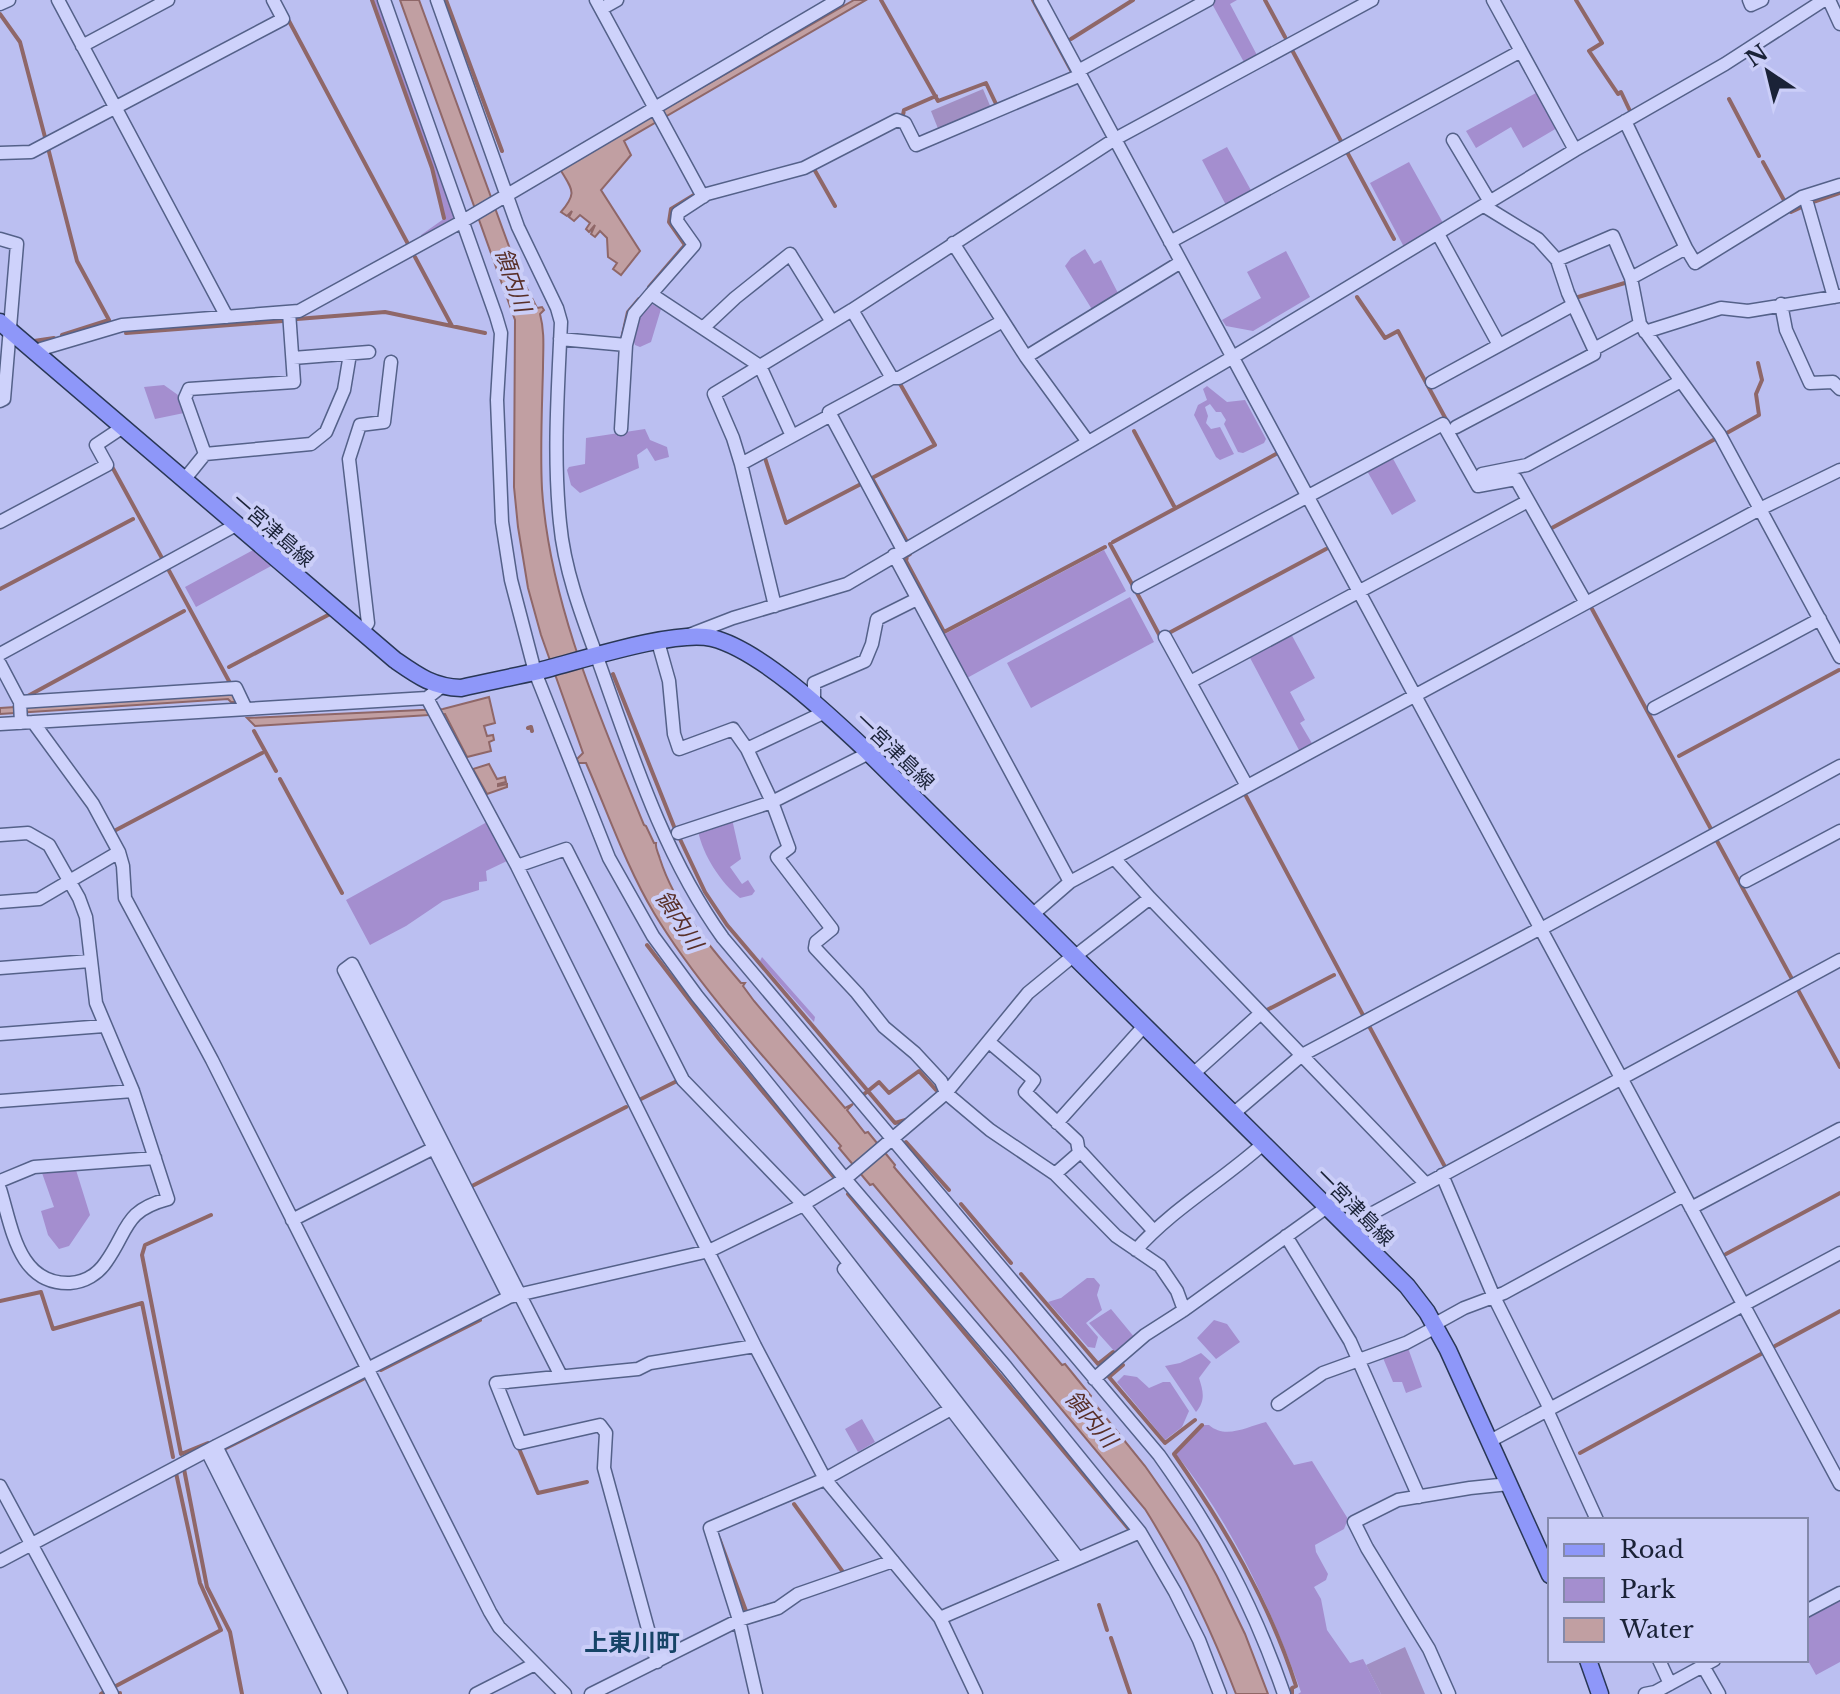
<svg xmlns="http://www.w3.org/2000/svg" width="1840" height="1694" font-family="'Libre Baskerville','Noto Sans JP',serif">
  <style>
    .green { fill: #a48ecf }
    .cemetery { fill: #a18fc3 }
    .water { fill: #c19fa2; stroke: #8f6768; stroke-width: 2 }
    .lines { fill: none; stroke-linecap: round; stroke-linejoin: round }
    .stream { stroke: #8f6768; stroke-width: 4 }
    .minor-casing { stroke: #546189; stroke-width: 15 }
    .major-casing { stroke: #293756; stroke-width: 19 }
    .minor { stroke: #ced2fb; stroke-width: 12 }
    .major { stroke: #8e97f9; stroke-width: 16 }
    .labels { text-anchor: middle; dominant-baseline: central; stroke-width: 8; stroke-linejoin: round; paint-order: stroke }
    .street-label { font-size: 20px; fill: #1a2237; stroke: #cbcef8 }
    .water-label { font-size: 22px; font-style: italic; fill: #582f28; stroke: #cbcef8 }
    .quarter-label { font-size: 24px; font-weight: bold; fill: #164467; stroke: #cbcef8 }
  </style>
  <rect width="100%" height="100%" fill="#bbbff1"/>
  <!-- green -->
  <path class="green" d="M373 0H379L455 213 454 220 422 240 421 235 445 218 433 167Z
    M1215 0H1237L1230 4 1258 57 1245 64 1211 2Z
    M1536 93 1557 128 1523 148 1511 127 1476 148 1466 131Z
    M1227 147 1253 194 1227 207 1202 160Z
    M1409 162 1443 223 1404 247 1370 183Z
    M1085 249 1094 264 1101 260 1119 295 1093 311 1065 266 1071 258Z
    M1286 251 1310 297 1253 331 1226 326 1222 320 1261 298 1247 272Z
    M650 303 661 309 651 342 640 347 635 345C629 329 640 315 650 303Z
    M164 385 178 395 184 413 155 419 144 387Z
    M1207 386 1227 402 1245 400 1266 439 1264 443 1243 453 1238 452 1224 424 1226 420 1221 412H1216L1210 404 1205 407 1208 416 1206 423 1211 429 1220 427 1234 454 1220 460 1216 457 1194 415 1198 405 1207 400 1203 389Z
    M645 429 650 440 667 447 669 457 655 461 647 448 637 455 639 468 580 493 571 485 567 470 569 467 585 464 586 438Z
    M1391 455 1416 501 1392 515 1366 469Z
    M255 549 273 565 196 607 185 587Z
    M1104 550 1126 591 967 678 943 635Z
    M1130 597 1154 642 1031 708 1007 663Z
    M1290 632 1315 678 1290 692 1305 720 1300 723 1313 745 1300 752 1248 654Z
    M732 819 741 859 730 867 742 884 748 880 755 891 752 895 740 898C720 882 703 855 698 831Z
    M487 822 507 861 486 871 487 881 479 882V890L443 901 406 926 370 945 346 900Z
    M762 957 815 1017 814 1022 760 961Z
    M76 1170 90 1215 69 1246 59 1249 48 1235 41 1211 54 1207 42 1173Z
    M1087 1278H1094L1100 1285 1097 1295 1102 1310 1086 1323 1098 1337 1095 1348 1088 1347 1048 1302 1061 1298Z
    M1111 1309 1135 1338 1116 1353 1089 1323Z
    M1214 1320 1227 1324 1240 1342 1216 1359 1197 1338Z
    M1408 1348 1422 1387 1406 1393 1402 1382H1393L1383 1358Z
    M1201 1353 1211 1362 1199 1378C1203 1391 1206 1400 1196 1412L1165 1366 1180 1363Z
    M1124 1375 1137 1377 1149 1388 1163 1382H1170L1189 1411 1182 1427 1165 1440 1117 1382Z
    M862 1419 875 1442 858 1452 845 1429Z
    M1266 1422 1294 1465 1312 1461 1348 1519 1344 1529 1315 1545 1316 1552 1328 1574 1326 1580 1314 1587 1321 1599 1327 1630 1350 1663 1363 1659 1381 1694H1298L1301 1692C1271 1608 1232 1524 1176 1454L1203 1425H1209C1226 1440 1248 1426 1266 1422Z
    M1840 1598V1662L1816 1675 1806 1657V1616Z"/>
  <!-- cemetery -->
  <path class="cemetery" d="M983 89 991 108 939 131 931 111Z
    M1405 1647 1425 1694H1381L1366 1665Z"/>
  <!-- water -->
  <path class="water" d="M400 0H419L518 271 537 308 542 307 544 310 540 314C545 333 543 349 543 368 542 408 540 449 542 489 550 606 601 719 644 825L646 826 654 843H656C655 848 658 852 660 859 675 906 710 947 741 983H745L743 986 754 1001 845 1108 853 1104 847 1110 865 1133 868 1132 895 1165 894 1167 1062 1365 1065 1364 1091 1396 1090 1398 1145 1466 1199 1543 1217 1576 1245 1634 1268 1694H1236C1211 1629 1182 1568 1145 1509L873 1184 870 1185 839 1148 841 1146C779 1073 703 994 654 913 626 866 608 813 586 763H578L577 759 583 753 541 635 528 588 518 527 514 487 515 320Z
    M854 0H866L624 141 631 155 601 190 640 251 621 275 613 269 617 263 608 257 607 238 600 231 595 237 591 234 595 225 589 232 586 229 590 223 580 215 574 221 569 217 572 211 567 216 561 212C578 192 572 190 560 169Z
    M231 693 239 702H231L228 699 0 714V708Z
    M489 697 495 723 484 726 487 736 493 735 494 740 489 742 491 751 467 757 445 714 255 726 247 718 443 709Z
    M489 764 497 779 505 777 506 782 498 784V786L507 784V787L487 794 473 769Z"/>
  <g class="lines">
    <!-- stream -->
    <path class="stream" d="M372 0 432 168 444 218
      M446 0 502 151
      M881 0 938 101 986 83 997 106
      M1033 0 1072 72
      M1265 0 1285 37
      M1576 0 1602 43 1589 51 1618 94 1621 92 1630 111
      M0 14 20 42 46 141
      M289 21 408 244
      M1071 39 1133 0
      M1292 50 1342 143
      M1729 99 1759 156
      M903 115 904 110 936 96
      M48 148 77 261 109 320 62 335
      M1347 152 1394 239
      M1763 162 1785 202
      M814 169 835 206
      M1810 203 1840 193
      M1791 212 1806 205
      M415 257 452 326
      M649 287 685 245 669 222 671 209 694 195
      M1357 297 1385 338 1398 331 1448 423
      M1575 298 1628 282
      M297 319 385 312 485 333
      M126 333 283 321
      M622 339 628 312 639 299
      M34 341 54 338
      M899 382 935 445 872 478 906 540
      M1134 431 1175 508
      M1725 434 1759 415 1756 394 1762 380 1758 363
      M764 455 786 523 861 484
      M110 463 163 560
      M1550 529 1717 438
      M1113 542 1276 454
      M1110 544 1133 586
      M910 554 907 556 906 561 944 632 1105 547
      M167 567 230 683
      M0 589 133 519
      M1137 593 1162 640
      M1592 609 1711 829
      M1167 634 1326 549
      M229 667 330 614
      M613 674 675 829
      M26 697 184 611
      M528 728 531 727 532 731
      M254 731 276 771
      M1679 756 1839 670
      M280 779 342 893
      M1246 796 1364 1017
      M116 830 262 753
      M679 837 705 892 727 925 895 1123 909 1119
      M1717 841 1792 979
      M647 945 719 1039 833 1176
      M1798 990 1840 1067
      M1265 1011 1334 975
      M1369 1026 1444 1165
      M863 1095 879 1082 889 1093 919 1071 936 1090 939 1088
      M641 1099 677 1081
      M906 1142 949 1190
      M472 1186 626 1107
      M848 1194 1128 1528
      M961 1204 1011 1263
      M1726 1254 1840 1193
      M1021 1274 1098 1364 1113 1352
      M0 1301 41 1292 53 1329 142 1303 173 1457
      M1775 1346 1840 1311
      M1123 1365 1109 1377 1165 1443 1195 1420
      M381 1370 480 1320
      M1202 1425 1174 1454C1224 1526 1269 1601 1296 1686L1292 1688V1694
      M208 1443 181 1454 142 1255 145 1245 211 1215
      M517 1444 538 1493 587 1482
      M226 1448 363 1379
      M1580 1453 1761 1354
      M184 1469 207 1587 230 1632 242 1694
      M794 1504 843 1572
      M719 1538 746 1611
      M1099 1605 1107 1630
      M1111 1638 1130 1694
      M114 1687 221 1630 200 1583 176 1473
      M120 1693V1694
      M101 1694 104 1692"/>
    <defs>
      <path id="minor" d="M58 0 227 317
        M384 0 496 316 501 333 497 400 502 522 511 580 535 672 609 858 653 936 697 996 845 1179 1006 1367 1140 1532 1175 1592 1199 1640 1220 1694
        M437 0 518 227 557 308 561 322C558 389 553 456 560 523 564 568 581 614 597 657 631 752 663 855 723 938L1159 1455C1214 1532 1253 1604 1284 1694
        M596 0 703 197
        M1040 0 1840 1484
        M1493 0 1575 150
        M1749 0 1751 5 1762 0
        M1829 0 1840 24
        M0 4 9 0
        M601 9 617 0
        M82 46 168 0
        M1078 71 1208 0
        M1625 121 1686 248 1631 278 1640 324 1720 435 1840 657
        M1453 140 1490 202
        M0 153 31 152 283 19 273 0
        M1805 196 1834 297
        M1484 206 1538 239 1557 260 1568 293 1594 349
        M1438 234 1499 345
        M0 239 17 244 4 399 0 401
        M1170 242 1521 51
        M953 243 1026 357 1088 442
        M1686 248 1695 263 1802 197 1840 185
        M1557 260 1613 236 1631 278
        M651 294 694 245 677 221 678 213 707 194 804 168 897 120 905 123 916 145 1081 75
        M1781 304 1786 330 1810 383 1833 382 1840 389
        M852 310 892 378 829 412 903 550
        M703 328 735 298 790 254 832 322
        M1645 332 1721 308 1748 311 1840 296
        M560 339 626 345
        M38 354 41 349 122 325 299 311 463 221 838 0
        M1026 357 1181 262
        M293 358 369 352
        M892 378H899L1003 321
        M1432 382 1573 305
        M1456 427 1594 354V349L1640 324
        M621 429 626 345 634 314 651 294 760 366 792 436
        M205 454 311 444 326 432 344 390 350 354
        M741 464 831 415
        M1482 474 1527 465 1681 381
        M184 480 205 454 185 398 189 389 294 382 289 312
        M0 522 107 465 96 445 123 427
        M894 555 1070 882
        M1138 587 1443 424 1478 486 1516 479 1586 603
        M775 606 741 464 733 438 714 394 852 310 1115 139 1372 0
        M362 632 368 623 349 459 360 425 384 422 391 362
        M689 635 733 618 847 584 1233 357 1575 150 1725 64 1824 0
        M1165 637 1247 786
        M658 642 669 681 674 734 679 749 733 729 747 749
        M0 654 236 525
        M0 664 20 702 21 723
        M1190 682 1528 501
        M427 698 517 866 755 1346 825 1479 940 1618 976 1694
        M20 702 236 688 246 709
        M814 702V683L865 661 872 644 877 619 917 599
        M1654 708 1820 619
        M825 712 747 749 772 802 789 848 777 857 832 929 816 942 815 948 857 993 884 1027 915 1053 941 1081 946 1093 990 1130 1055 1174 1116 1236 1160 1266 1177 1291 1184 1310 1327 1207
        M33 722 93 804 119 852 123 866 125 898 212 1060 490 1612 499 1627 565 1694
        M0 724 427 698 441 687
        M678 833 772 802 869 753
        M0 835 28 833 49 845 79 898 86 917 96 1003 133 1091 168 1199C123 1211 129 1230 106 1262 98 1274 85 1282 70 1283 18 1285 12 1227 0 1189
        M1114 858 1150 898 1426 1184
        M517 866 566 849 683 1080 803 1204 1078 1558
        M1746 881 1840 831
        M0 902 39 899 119 852
        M1032 915 1070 882 1760 509 1840 470
        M1541 929 1840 766
        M1074 957 1150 898
        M0 968 90 961
        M0 1034 104 1026
        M989 1042 1034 1080 1025 1092 1077 1141 1079 1153 1055 1174
        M1193 1074 1261 1013
        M0 1101 133 1091
        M1233 1114 1302 1055 1541 928
        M1057 1123 1144 1026
        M1079 1153 1081 1152 1153 1230
        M1442 1175 1494 1297 1550 1409
        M0 1181 34 1167 155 1158
        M1691 1208 1840 1129
        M292 1220 434 1148
        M1347 1227 1840 960
        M1286 1236 1350 1341 1419 1497
        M1136 1250C1172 1209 1222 1181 1263 1144
        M844 1269 951 1409
        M509 1297 344 970 352 964 561 1376
        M1435 1324 1464 1308 1504 1293 1684 1195
        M1094 1379 1145 1335 1184 1310
        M1278 1404 1323 1373 1406 1343 1436 1327
        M1547 1410 1597 1520
        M1490 1441 1840 1253
        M216 1446 341 1694
        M207 1451 329 1694
        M0 1486 112 1694
        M0 1561 216 1446 509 1297 709 1251 797 1208 845 1179 946 1093 1028 993 1073 956
        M1806 1611 1840 1593
        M940 1618 1140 1532
        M1659 1660 1670 1684
        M657 1662 604 1468 606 1433 600 1425 520 1443 496 1383 638 1369 650 1363 755 1346
        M1703 1666 1719 1694
        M476 1694 535 1664
        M591 1694 739 1620 778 1608 798 1594 893 1561
        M756 1694 739 1620 710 1528 825 1479 951 1409 1068 1562
        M1449 1694 1429 1649 1367 1548 1354 1522 1398 1500 1470 1488 1509 1484
        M1645 1694 1655 1692 1714 1660"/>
      <path id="major" d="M0 322 395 660C418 676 433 687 461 688 487 682 513 677 539 671 579 661 676 629 712 638 761 650 832 718 869 753L1407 1286 1427 1312 1448 1350 1550 1575
        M1588 1660 1600 1694"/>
    </defs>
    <!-- minor casing -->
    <use href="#minor" class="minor-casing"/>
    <!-- major casing -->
    <use href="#major" class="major-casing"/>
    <!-- minor -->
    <use href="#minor" class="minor"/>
    <!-- major -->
    <use href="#major" class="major"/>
  </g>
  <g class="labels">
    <!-- street labels -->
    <g class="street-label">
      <text transform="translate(273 530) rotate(41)">一宮津島線</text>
      <text transform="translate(895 751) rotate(44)">一宮津島線</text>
      <text transform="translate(1355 1207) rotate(45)">一宮津島線</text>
    </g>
    <!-- water labels -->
    <g class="water-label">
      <text transform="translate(513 280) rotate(71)">領内川</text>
      <text transform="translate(679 920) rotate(57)">領内川</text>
      <text transform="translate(1091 1419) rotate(50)">領内川</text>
    </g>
    <!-- quarter labels -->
    <g class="quarter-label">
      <text x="632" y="1642">上東川町</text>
    </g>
  </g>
  <!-- legend -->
  <rect x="1548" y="1518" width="260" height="144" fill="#cbcef8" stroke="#8489ab" stroke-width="2"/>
  <rect x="1564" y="1544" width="40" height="12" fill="#8e97f9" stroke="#8489ab" stroke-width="2"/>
  <text x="1620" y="1558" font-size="24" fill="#1a2237">Road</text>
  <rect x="1564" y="1578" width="40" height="24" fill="#a48ecf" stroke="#8489ab" stroke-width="2"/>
  <text x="1620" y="1598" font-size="24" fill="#1a2237">Park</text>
  <rect x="1564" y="1618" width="40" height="24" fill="#c19fa2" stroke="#8489ab" stroke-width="2"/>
  <text x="1620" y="1638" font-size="24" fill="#1a2237">Water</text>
  <!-- north arrow -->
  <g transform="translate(1768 72) rotate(325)" stroke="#cbcef8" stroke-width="6" paint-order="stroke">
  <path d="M0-6L14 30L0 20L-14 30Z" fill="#1a2237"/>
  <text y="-12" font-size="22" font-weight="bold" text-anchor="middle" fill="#1a2237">N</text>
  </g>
</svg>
